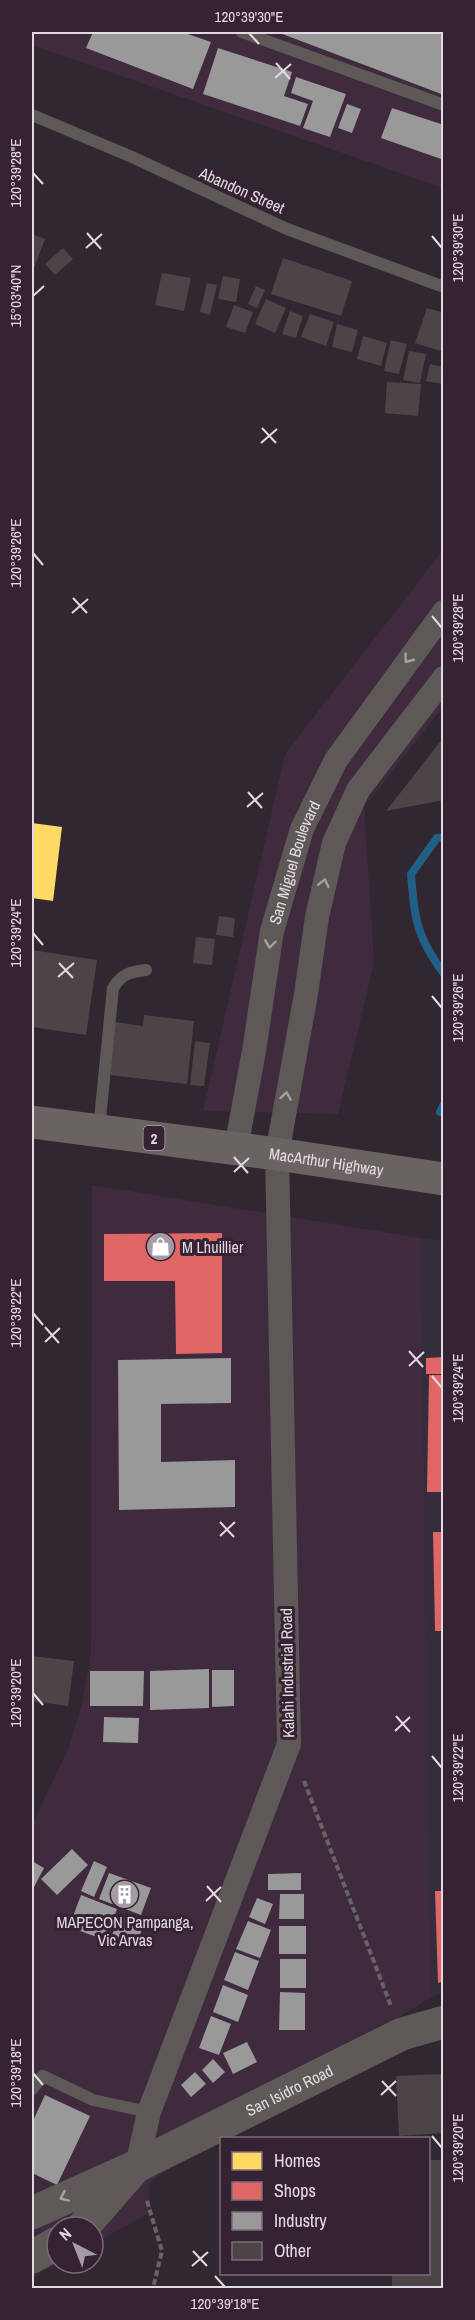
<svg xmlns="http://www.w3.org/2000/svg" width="475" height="2320" font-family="'Archivo Narrow',sans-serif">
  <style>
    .commercial { fill: #342d3c }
    .built { fill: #3f2a3e }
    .homes { fill: #ffd966 }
    .shops { fill: #e06666 }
    .industry { fill: #999 }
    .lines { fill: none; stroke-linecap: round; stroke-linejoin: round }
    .stream { stroke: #215f88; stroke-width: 8 }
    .building { fill: #4d4448 }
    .path { stroke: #686466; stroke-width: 4; stroke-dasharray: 6 3; stroke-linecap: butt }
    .service { stroke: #5c5957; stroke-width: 12 }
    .minor { stroke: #5c5957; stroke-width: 24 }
    .secondary { stroke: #5e5a58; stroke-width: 33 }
    .trunk { stroke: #696462; stroke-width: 33 }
    .oneway { stroke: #a79fa4 }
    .oneway2 { stroke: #a8a0a4 }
    .ticks { fill: none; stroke: #e4d9e3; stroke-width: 2 }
    .labels { text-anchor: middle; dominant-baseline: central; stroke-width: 6; stroke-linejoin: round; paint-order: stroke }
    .shield { fill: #352333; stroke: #b0a2ae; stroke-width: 1.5 }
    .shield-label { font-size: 15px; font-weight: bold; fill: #e4d9e3 }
    .street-label { font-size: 16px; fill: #e4d9e3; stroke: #352333 }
    .poi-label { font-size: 16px; fill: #e4d9e3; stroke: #352333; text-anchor: start }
    .neatline { fill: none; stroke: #e4d9e3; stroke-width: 2 }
    .ticks-label { font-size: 15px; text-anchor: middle; fill: #e4d9e3 }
  </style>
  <rect width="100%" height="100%" fill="#312730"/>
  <!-- commercial -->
  <path class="commercial" d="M421 1238 444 1241V1993L431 1997Z"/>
  <!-- built -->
  <path class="built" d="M32 32H443V188L32 45Z
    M443 550V707L364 807 374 963 338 1114 203 1111 285 754Z
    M92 1185 421 1238 431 1997 338 2057 225 2123 149 2184 151 2212 93 2244V2227H57L58 2263 32 2278V1825L68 1749 81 1708 91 1654Z"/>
  <!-- homes -->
  <path class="homes" d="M32 823 62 827 53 901 32 898Z"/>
  <!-- shops -->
  <path class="shops" d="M222 1233V1353L176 1354 175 1281H104V1234Z
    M444 1357V1374H426V1358Z
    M429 1375H444V1492H427Z
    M433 1532H444V1631H435Z
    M435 1891H444V1981L438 1983Z"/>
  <!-- industry -->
  <path class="industry" d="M93 32H182L211 42 193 89 86 48Z
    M277 32H444V95Z
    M218 48 292 72 284 96 308 104 300 126 203 94Z
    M296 77 346 94 330 137 303 128 313 101 291 93Z
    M347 104 361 109 352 133 338 128Z
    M392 108 444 125V160L381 138Z
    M231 1358V1403L161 1404V1462L235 1460V1507L119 1510 118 1360Z
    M209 1669V1708L150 1710V1671Z
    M212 1670H234V1706L212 1707Z
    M90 1671H144L143 1706H90Z
    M104 1717 139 1718 138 1743 103 1742Z
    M72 1849 88 1865 57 1895 41 1879Z
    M32 1861 44 1868 32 1891Z
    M94 1861 107 1867 94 1897 81 1891Z
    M109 1873 151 1888 141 1915 99 1899Z
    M301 1873V1890H268V1874Z
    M280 1894H304V1919H279Z
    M81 1895 117 1909 105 1940 69 1927Z
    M257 1898 273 1904 265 1924 249 1917Z
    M121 1915 144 1925 135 1946 112 1935Z
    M248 1921 271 1930 260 1958 236 1949Z
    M279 1926H306V1954H279Z
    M235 1952 259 1961 248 1990 224 1980Z
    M280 1959H306V1988H280Z
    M223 1985 248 1995 238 2022 213 2012Z
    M280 1992 305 1993V2030H279Z
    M211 2016 231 2024 219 2055 199 2048Z
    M247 2042 257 2062 233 2074 223 2053Z
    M213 2059 225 2072 213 2083 202 2070Z
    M195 2072 206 2084 191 2097 181 2085Z
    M45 2095 90 2116 57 2185 32 2173V2123Z"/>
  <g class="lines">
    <!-- stream -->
    <path class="stream" d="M444 837 437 838 411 874C415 921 416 935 444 974
      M440 1112 444 1104"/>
  </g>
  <!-- building -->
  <path class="building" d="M32 234 45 239 34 268 32 267Z
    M63 248 73 259 55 275 45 264Z
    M283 258 352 281 341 316 271 294Z
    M162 273 191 278 184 311 155 305Z
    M223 276 240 279 236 302 218 299Z
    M207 283 217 285 210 315 200 312Z
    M256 286 265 290 257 308 248 304Z
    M266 299 286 308 275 333 255 324Z
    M234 305 253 312 245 333 226 327Z
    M427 308 444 313V352L415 343Z
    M290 311 303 316 296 338 282 334Z
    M310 314 334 322 326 346 301 337Z
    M337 324 358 330 352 352 332 347Z
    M363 336 387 343 381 366 357 359Z
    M391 340 407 344 399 374 384 371Z
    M409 351 426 354 420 383 403 380Z
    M430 364 444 367 443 384 426 381Z
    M387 382 421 384 418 416 385 413Z
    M444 737V800L386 811Z
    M219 916 235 918 233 937 216 935Z
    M196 937 215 939 212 965 193 963Z
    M32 950 97 960 86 1035 32 1027Z
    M144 1015 194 1021 187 1084 109 1075 115 1022 143 1026Z
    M195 1041 210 1043 204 1086 190 1085Z
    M32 1656 74 1661 68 1706 32 1701Z
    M441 2074 444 2133 399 2136 396 2076Z
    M428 2160H444V2288H392V2274H428Z"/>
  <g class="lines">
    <!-- path -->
    <path class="path" d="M304 1781 391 2006
      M147 2201 162 2251 153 2288"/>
    <!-- service -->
    <path class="service" d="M242 32 444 105
      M32 115 132 157 287 229 444 287
      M99 1129 113 988C122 974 129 972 146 970
      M32 2089 43 2076 93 2100 149 2112"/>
    <!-- minor -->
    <g class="minor">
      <path id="s1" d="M236 1148 254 1051 272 931 302 829 336 760 444 612"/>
      <path d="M137 2166 149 2112 289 1744 277 1154 306 994 317 917 334 843 358 790 444 678"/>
    </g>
    <!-- secondary -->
    <g class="secondary">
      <path id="s2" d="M32 2213 137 2166 402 2034 444 2022"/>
      <path d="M83 2227 131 2172"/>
      <path d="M32 2257 57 2243"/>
    </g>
    <!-- trunk -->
    <path class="trunk" id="s3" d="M32 1122 277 1154 444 1179"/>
  </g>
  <!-- one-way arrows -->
  <defs><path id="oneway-chevron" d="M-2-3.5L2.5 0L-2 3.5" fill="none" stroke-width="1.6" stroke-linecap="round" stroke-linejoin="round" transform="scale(1.5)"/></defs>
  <g class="oneway">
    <use href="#oneway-chevron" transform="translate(408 659) rotate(127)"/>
    <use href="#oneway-chevron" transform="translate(324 883) rotate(-77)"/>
    <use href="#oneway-chevron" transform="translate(270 944) rotate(98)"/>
    <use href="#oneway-chevron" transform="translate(286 1096) rotate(-81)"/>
  </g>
  <use class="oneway2" href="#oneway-chevron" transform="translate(64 2197) rotate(156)"/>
  <!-- ticks -->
  <path class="ticks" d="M249 33 259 44M276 63 290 79M275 78 291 64M33 173 43 184M87 233 101 249M432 236 442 248M86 248 102 234M33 296 44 286M262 428 276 443M261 443 277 429M33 553 43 565M73 598 87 613M72 613 88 599M432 616 442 628M248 792 262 808M247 807 263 793M33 933 43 945M59 963 73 978M58 977 74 963M432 996 442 1008M234 1157 248 1173M234 1172 249 1158M33 1313 43 1325M45 1327 59 1343M45 1342 60 1328M409 1351 423 1367M409 1366 424 1352M432 1376 442 1388M220 1522 234 1537M220 1536 235 1522M33 1693 43 1705M396 1716 410 1732M395 1731 410 1717M432 1756 442 1768M207 1886 221 1902M206 1901 221 1887M33 2073 43 2085M382 2081 396 2096M381 2095 396 2081M432 2136 442 2148M193 2251 207 2266M192 2266 208 2252M215 2276 225 2287"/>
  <!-- icons -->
  <defs>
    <symbol id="shop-disc" viewBox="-11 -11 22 22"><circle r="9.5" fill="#a59ba4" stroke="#352333"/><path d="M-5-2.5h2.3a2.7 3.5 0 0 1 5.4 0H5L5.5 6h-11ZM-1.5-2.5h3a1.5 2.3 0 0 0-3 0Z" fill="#fff"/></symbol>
    <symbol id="building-disc" viewBox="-11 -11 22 22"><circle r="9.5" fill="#a59ba4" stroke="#352333"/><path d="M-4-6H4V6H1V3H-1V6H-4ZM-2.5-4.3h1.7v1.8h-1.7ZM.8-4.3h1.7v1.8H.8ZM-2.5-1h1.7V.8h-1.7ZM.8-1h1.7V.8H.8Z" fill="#fff"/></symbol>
  </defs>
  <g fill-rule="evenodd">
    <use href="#shop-disc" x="144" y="1230" width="33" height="33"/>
    <use href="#building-disc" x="108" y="1878" width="33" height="33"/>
  </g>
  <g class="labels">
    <!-- shield labels -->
    <rect class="shield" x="143.5" y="1126" width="21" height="24" rx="4.5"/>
    <g class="shield-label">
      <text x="154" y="1138">2</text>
    </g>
    <!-- street labels -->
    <g class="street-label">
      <text transform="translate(242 190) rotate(24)">Abandon Street</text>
      <text stroke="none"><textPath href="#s1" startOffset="292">San Miguel Boulevard</textPath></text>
      <text stroke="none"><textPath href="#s3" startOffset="297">MacArthur Highway</textPath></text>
      <text transform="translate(287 1673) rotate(-91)">Kalahi Industrial Road</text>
      <text stroke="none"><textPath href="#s2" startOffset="285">San Isidro Road</textPath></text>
    </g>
    <!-- poi labels -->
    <g class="poi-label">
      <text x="182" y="1247">M Lhuillier</text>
      <text x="125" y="1922" text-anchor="middle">MAPECON Pampanga,<tspan x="125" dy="18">Vic Arvas</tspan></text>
    </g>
  </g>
  <!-- border -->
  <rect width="475" height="2320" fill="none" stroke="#352333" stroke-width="66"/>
  <!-- legend -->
  <rect x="220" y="2137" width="210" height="138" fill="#352333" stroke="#7b6c79" stroke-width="1.5"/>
  <rect x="232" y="2152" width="30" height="18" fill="#ffd966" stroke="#7b6c79" stroke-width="1.5"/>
  <text x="274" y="2167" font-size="18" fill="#e4d9e3">Homes</text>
  <rect x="232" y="2182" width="30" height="18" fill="#e06666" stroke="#7b6c79" stroke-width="1.5"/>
  <text x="274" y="2197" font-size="18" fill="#e4d9e3">Shops</text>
  <rect x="232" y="2212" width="30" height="18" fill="#999999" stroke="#7b6c79" stroke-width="1.5"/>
  <text x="274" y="2227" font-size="18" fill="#e4d9e3">Industry</text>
  <rect x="232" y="2242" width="30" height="18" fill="#4d4448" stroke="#7b6c79" stroke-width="1.5"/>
  <text x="274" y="2257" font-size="18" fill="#e4d9e3">Other</text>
  <!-- north arrow -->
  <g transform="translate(75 2245) rotate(318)"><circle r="28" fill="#352333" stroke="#7b6c79" stroke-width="1.5"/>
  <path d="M0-4.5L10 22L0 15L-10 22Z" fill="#a59ba4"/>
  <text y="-9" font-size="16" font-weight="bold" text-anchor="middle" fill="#e4d9e3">N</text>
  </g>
  <rect x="33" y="33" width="409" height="2254" class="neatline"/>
  <g class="ticks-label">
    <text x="249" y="22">120°39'30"E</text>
    <text transform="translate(16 173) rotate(-90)" y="5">120°39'28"E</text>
    <text transform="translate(458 248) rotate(-90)" y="5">120°39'30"E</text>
    <text transform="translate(16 296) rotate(-90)" y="5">15°03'40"N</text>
    <text transform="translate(16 553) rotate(-90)" y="5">120°39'26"E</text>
    <text transform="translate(458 628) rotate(-90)" y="5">120°39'28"E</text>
    <text transform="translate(16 933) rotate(-90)" y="5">120°39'24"E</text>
    <text transform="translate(458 1008) rotate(-90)" y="5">120°39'26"E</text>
    <text transform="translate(16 1313) rotate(-90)" y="5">120°39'22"E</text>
    <text transform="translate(458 1388) rotate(-90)" y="5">120°39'24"E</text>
    <text transform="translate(16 1693) rotate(-90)" y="5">120°39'20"E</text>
    <text transform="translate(458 1768) rotate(-90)" y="5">120°39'22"E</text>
    <text transform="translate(16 2073) rotate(-90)" y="5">120°39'18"E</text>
    <text transform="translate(458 2148) rotate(-90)" y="5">120°39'20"E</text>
    <text x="225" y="2309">120°39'18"E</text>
  </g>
</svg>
